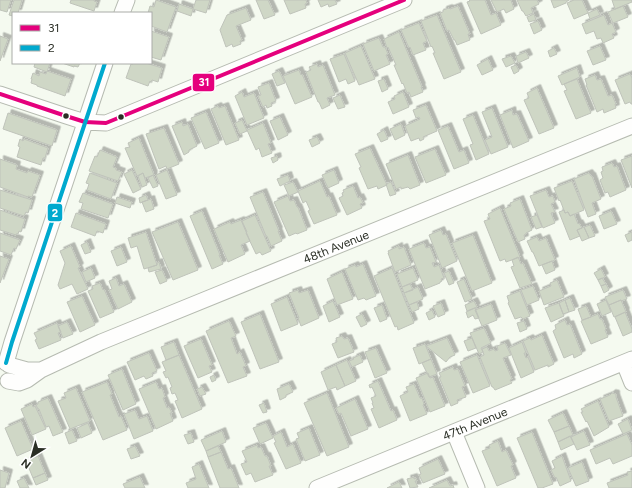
<svg xmlns="http://www.w3.org/2000/svg" width="632" height="488" font-family="Figtree,sans-serif">
  <style>
    .building { fill: #cfd7c6; stroke: #bfc3ba; filter: url(#shadow) }
    .lines { fill: none; stroke-linecap: round; stroke-linejoin: round }
    .street-casing { stroke: #b6bbb1; stroke-width: 17 }
    .street { stroke: #fefefd; stroke-width: 15 }
    .bus-1-casing { stroke: #fff; stroke-width: 7 }
    .bus-2-casing { stroke: #fff; stroke-width: 7 }
    .bus-1 { stroke: #e5007d; stroke-width: 4 }
    .bus-2 { stroke: #00a9ce; stroke-width: 4 }
    .bus-dot { fill: #2a2e25; stroke: #fff; stroke-width: 1.5 }
    .labels { text-anchor: middle; dominant-baseline: central; stroke-width: 4; stroke-linejoin: round; paint-order: stroke }
    .street-label { font-size: 12px; fill: #2a2e25; stroke: #fff }
    .line-badge { stroke: #fff; stroke-width: 1.5 }
    .badge-label { font-size: 11px; text-anchor: middle; font-weight: bold; fill: #fff }
  </style>
  <defs>
    <filter id="shadow"><feDropShadow dx="3.5" dy="-3.5" stdDeviation="0" flood-color="#0004"/></filter>
  </defs>
  <rect width="100%" height="100%" fill="#f5faf0"/>
  <!-- building -->
  <path class="building" d="M0 0H11L7 12 0 10Z
    M14 0H22L18 13H13V16L9 15Z
    M71 0H94V1L97 2 94 11 70 3Z
    M156 0 176 7 167 32 151 26V13H148L150 6 154 7Z
    M196 0H210L206 13 193 9Z
    M256 0H268L275 15 264 19Z
    M284 0H306L307 3 305 4 306 8 290 14Z
    M318 0H335L337 4 329 7 328 4 321 7Z
    M469 0H485L491 15 496 13 501 25 481 34 467 2 470 1Z
    M491 0H511L514 9 506 13 504 9 497 12Z
    M517 0H537L539 4 531 8 533 13 526 16 523 11H522Z
    M551 0H569L566 2V3L554 8Z
    M574 0H582L588 13 574 19 567 3Z
    M612 0H632V2L615 9Z
    M179 4 193 9 191 16 177 11Z
    M458 6 470 34H468L470 40 457 45 455 40H454L449 30 447 31 440 13 443 12V10L449 8 450 9Z
    M623 6 628 17 613 23 608 12Z
    M246 8 251 20 236 26 242 40 240 41 241 44 233 47 232 44 226 47 220 30 227 15Z
    M597 9 600 15 590 19 588 13Z
    M534 14 536 20 529 22 527 17Z
    M437 15 461 72 444 79 433 53H435L432 46 431 47 421 21Z
    M604 15 608 25 612 23 616 32 612 34 614 38 603 43 601 38 597 39 594 31 586 34 582 24Z
    M538 21 542 30 534 34 530 24Z
    M419 23 427 41 423 43 426 50 413 55 410 47 409 48 401 30Z
    M151 31 169 37 161 60 151 57Z
    M399 32 422 87H421L423 92 411 97 409 92 407 93 403 83 402 84 394 65H396L388 47 387 48 384 39Z
    M0 36 8 39 0 61Z
    M379 38 383 47H385L388 54 386 55 390 64 374 71 363 44Z
    M361 46 375 79 359 85 345 53Z
    M600 46 606 60 593 65 587 51Z
    M554 48 557 54 550 57 548 51Z
    M526 52 529 58 518 63 516 56Z
    M344 54 355 81 348 84 346 79 339 82 330 59Z
    M511 56 515 63 506 67 502 59Z
    M488 59 493 70 482 75 477 65Z
    M35 63H50L47 72 34 67Z
    M62 63H80L78 67 74 66V67Z
    M133 63H146L162 68 158 82 152 80 151 82 150 81 148 86 126 78 131 64H133Z
    M317 64 318 67 323 65 335 95 327 98 330 105 322 109 319 102H318L306 72 311 70 309 67Z
    M516 65 519 71 514 74 511 67Z
    M577 68 580 77 562 85 558 76Z
    M299 70 301 75 302 74 312 97 295 104 283 76Z
    M47 71 71 79 65 96 37 86V85L31 83 32 79H31L33 73 39 76 40 72 46 74Z
    M279 71 285 83 277 86 272 74Z
    M630 74 632 78V104H631L630 102 625 104 615 80Z
    M595 75 597 80 601 79 608 96 612 95 616 104H615L616 108 604 113 603 109 597 112 586 85H587L585 79Z
    M384 79 388 89 382 92 378 81Z
    M577 79 591 113 576 119 564 91 567 90 564 84Z
    M269 83 276 101 271 103 272 106 267 108 266 105 263 107 258 96 261 95 258 87Z
    M537 88 554 128 539 134 524 100 529 98 527 93Z
    M242 92 244 97 254 93 264 118 247 125 235 96Z
    M403 92 409 107 393 114 388 102 395 99 394 96Z
    M340 95 345 107 338 109 333 98Z
    M426 105 437 131 423 137 424 139 420 141 419 138 411 141 405 126 420 119 419 117 416 118 413 110Z
    M218 106 219 108 225 106 239 140 226 145 211 109Z
    M492 108 508 147 491 154 485 140 492 137 482 112Z
    M512 110 513 115 517 114 529 141 513 148 500 115Z
    M206 112 219 143 205 149 191 118Z
    M8 113 57 130 52 146 3 129Z
    M473 115 489 154 476 160 470 145 473 144 463 119Z
    M280 117 288 135 278 140 270 121Z
    M242 120 247 131 240 134 235 123Z
    M182 122 183 126 188 124 197 146 189 150V152L184 155 172 126Z
    M263 123 271 143 268 144 272 153 262 157 259 148 256 150 247 130Z
    M401 124 405 135 395 140 390 129Z
    M448 126 459 152 464 150 469 163 454 169 438 130Z
    M164 128 179 164 167 169 166 166 159 169 146 134Z
    M384 130 388 139 381 142 377 134Z
    M317 137 320 143 312 147 309 140Z
    M139 138 154 175 145 178 143 173 137 176 125 148 130 147 128 143Z
    M20 139 23 141 24 139 48 148 45 158H43L41 165 17 157 20 147 18 146Z
    M370 148 387 185 378 189 377 186 368 189 359 168 361 167 355 154Z
    M435 149 446 175 426 183 415 157Z
    M100 150 117 157 113 167 116 168V170L122 172 118 181 89 171 95 156 97 157Z
    M408 155 420 185 410 189 408 187 401 189V187L396 189 386 164Z
    M277 156 278 160 273 163 271 158Z
    M632 156V188L621 160Z
    M0 159 17 165 16 169 27 173 28 171 40 175 32 197 28 196V197L0 187Z
    M612 163 614 167 617 166 626 190 610 197 608 192 605 193 600 180 603 178 601 172 603 171 602 167Z
    M132 170 141 189 133 193 124 174Z
    M167 170 177 195 166 199 156 175Z
    M334 170 339 183 328 188 322 175Z
    M90 173 117 183 111 199 87 190 89 184 86 183Z
    M143 173 147 185 142 187 138 176Z
    M589 173 591 176H592L601 199 592 203 596 214 588 217 574 179Z
    M153 175 158 186 153 188 148 178Z
    M288 175 290 181 280 186 277 179Z
    M320 181 327 197 329 196 337 215 314 224 308 211 310 210 306 201 303 203 298 191Z
    M572 181 584 210 570 216 568 212 565 213 560 200 559 201 554 188Z
    M293 182 298 192 289 196 284 185Z
    M391 182 396 194 390 196 386 184Z
    M353 186 358 198 360 197 363 203 360 204 362 208 347 215 339 198 343 196 342 193 344 192 343 190Z
    M0 190 32 200 28 213 26 212 24 216 0 208Z
    M546 190 549 197 553 196 555 202 551 204 555 212 551 213 555 223 543 228 530 196Z
    M263 192 279 231H278L282 241 271 246 267 236H266L250 197Z
    M83 193 113 204 108 218 81 209 83 203 79 202Z
    M146 195 148 200 140 203 139 198Z
    M288 196 290 201 294 200 297 207H298L307 230 297 234 296 233 289 236 274 202Z
    M117 197 132 202 130 208 115 203Z
    M151 199 154 209 146 212 142 202Z
    M520 199 532 230 526 233V234L524 235 525 239 518 242 504 209 511 206 510 203Z
    M500 208 520 257 506 262 505 259 500 261 484 221 490 219 488 214Z
    M0 210 25 219 21 232 19 231 18 234H16V235L0 230Z
    M564 210 565 213 568 212 570 216 574 214 578 224 579 223 582 228 577 230 580 236 570 240 559 212Z
    M202 211 220 255H219L223 264 212 269 190 216Z
    M611 211 617 224 604 229 599 216Z
    M76 213 106 224 103 233 97 231 95 236 71 227Z
    M255 215 271 251 262 255 260 252 256 254 246 233 247 232 242 221Z
    M537 215 542 227 536 229 531 217Z
    M241 220 250 241 241 245 245 254 228 262 214 229 230 222 231 224Z
    M178 222 198 270 173 280 152 232Z
    M590 225 595 236 589 238 584 227Z
    M584 227 589 238 582 241 577 230Z
    M441 230 443 235 446 234 457 261 442 268 429 235Z
    M146 232 157 265 144 269 137 246 131 248 128 238Z
    M632 232V240L628 242 625 235Z
    M0 233 20 240 16 249 14 248 11 255 0 251Z
    M473 235 492 283 472 291 452 243Z
    M537 237 539 241 546 238 555 260 539 266 533 252H532L527 241Z
    M87 242 91 252 85 254 81 245Z
    M424 243 426 248 430 247 436 262 432 263 434 267 439 265 444 278 441 279 442 281 440 282V283L425 289 409 249Z
    M71 246 80 267 78 268 88 289 77 294 72 284 60 289 58 285 65 263 60 251Z
    M399 246V249L404 247 411 265 395 272 388 253H389L388 251Z
    M121 247 127 262 117 266 111 251Z
    M0 256 9 259 0 283Z
    M518 257 521 264 523 263 532 284 520 288 511 267 514 266 512 260Z
    M552 261 555 270 546 274 542 265Z
    M159 262 161 269 149 272 148 268 157 265V263Z
    M363 264 376 296 366 300 364 298 358 300 345 269 355 265 356 267Z
    M91 268 95 278 86 282 82 272Z
    M392 268 414 323 398 330 397 326 395 327 374 276Z
    M413 268 418 280 402 287 397 274Z
    M601 269 605 277 598 280 594 273Z
    M162 270 167 281 160 284 155 272Z
    M449 271 454 283 449 285 444 273Z
    M342 272 353 299 337 305 327 279Z
    M116 278 119 286 124 284 132 302 118 309 109 290 112 289 109 281Z
    M602 278 606 284 601 286 598 280Z
    M464 279 472 299 465 302 457 282Z
    M557 280 564 297 544 305 539 291 551 286 550 283Z
    M100 283 103 290 104 289 114 312 100 318 88 291 93 289 92 286Z
    M410 284 413 290 404 293 402 287Z
    M606 284 609 290 604 293 601 286Z
    M533 286 539 300 527 305 521 290Z
    M418 287 423 299 409 305 404 293Z
    M298 290 299 293 308 290 319 318 301 326 298 318H299L289 293Z
    M623 290 627 299 621 301V300L609 305 605 297Z
    M520 291 530 316 523 319 521 317 515 319 508 303 509 302 507 296Z
    M82 296 95 325 80 332 67 302Z
    M287 297 298 324 281 331 271 304Z
    M570 298 575 310 569 312 565 300Z
    M565 300 569 312 563 314 559 303Z
    M606 300 611 312 602 316 597 304Z
    M621 300 626 312 614 317 609 305Z
    M333 301 340 317 329 322 323 306Z
    M474 301 477 307 467 311 465 305Z
    M417 302 419 309 412 312 409 305Z
    M441 303 445 314 438 317 433 306Z
    M559 303 564 316 551 322 545 308Z
    M491 304 497 320 482 326 475 310Z
    M382 305 387 319 380 322 374 308Z
    M586 306 591 317 582 320 578 309Z
    M475 308 479 318 475 319 473 315 468 318 466 312Z
    M432 310 435 317 429 320 426 313Z
    M625 312 632 329V332L623 336 615 317Z
    M260 314 279 362 260 369 241 322Z
    M362 314 367 324 361 327 356 317Z
    M598 314 600 319H602L606 329 605 330 608 337 591 344 581 321Z
    M565 320 567 325 570 324 582 354 574 358 573 354 564 358 553 331 556 329 555 325Z
    M229 321 236 336 231 338 237 354 240 352 246 366 243 367 247 376 228 383 206 331Z
    M524 321 527 329 520 332 517 323Z
    M67 322 73 334 63 338 58 326Z
    M57 323 61 332 58 333 61 340 39 349 35 340 37 339 34 333Z
    M484 328 491 343 481 348 483 352 479 354 470 333Z
    M542 335 554 364 548 367V365L535 370 523 341 530 338 531 340Z
    M342 336 344 339 348 338 354 352 338 358 332 344 337 342 336 338Z
    M447 338 455 355 450 357 446 362 426 346Z
    M472 338 476 348 468 351 464 341Z
    M201 339 212 365 209 366 212 372 198 378 184 346Z
    M174 342 179 355 166 360 161 347Z
    M522 342 526 353H524L526 358 528 357 534 372 521 378 509 348Z
    M505 343 511 355 503 358 512 379 510 380 512 383 495 390 493 387H492L480 357 484 355 482 349 487 347 489 351 494 349 495 351 498 350 497 346Z
    M425 344 431 359 419 364 413 348Z
    M376 348 387 373 375 378 365 352Z
    M149 353 157 371 152 373 153 376 146 379 144 376 135 380 127 362Z
    M179 355 202 409 182 418 175 401 178 400 175 393 172 394 170 388 172 387 168 377 166 378 163 372 166 371 162 362Z
    M360 355 363 362 352 367 349 361 354 359 353 358Z
    M477 355 490 386 473 393 460 362Z
    M431 359 437 374 429 377 422 363Z
    M347 360 356 381 345 386 336 365Z
    M336 365 345 386 337 390 336 387 328 390 321 372Z
    M453 367 454 370 458 369 465 386 462 387 466 397 457 400 458 403 451 406 439 377H441L439 373Z
    M122 369 136 404 123 410 108 375Z
    M428 373 430 378 433 377 445 406 430 412 416 378Z
    M214 375 216 380 212 382 210 377Z
    M378 381 391 411 393 410 397 420 379 428 371 409 374 408 372 403H373L371 398 376 396 372 387 370 388 369 385Z
    M107 382 112 394 110 395 119 417 121 416 127 430 103 440 82 392Z
    M156 382 159 389 162 388 165 397 163 398 167 408 169 407 172 413H170L173 421 156 429 139 389Z
    M289 384 293 392 286 395V397L280 400 277 389Z
    M414 384 420 398H422L424 404 423 405 427 414 410 421 400 396 408 392 406 387Z
    M202 387 206 394 200 396 197 389Z
    M76 388 90 421 70 429 58 401 66 398 64 393Z
    M327 393 349 447 327 456 304 403Z
    M612 393 616 394V397L623 416 609 421 600 399 610 395Z
    M48 398 63 432 53 436 49 426 46 427 39 409H38L36 405 38 404V402Z
    M355 399 368 429 351 436 341 413 339 414 336 408Z
    M598 401 609 427 594 436 587 421 586 422 581 412H583L581 409Z
    M264 403 267 412 263 413 259 405Z
    M32 404 33 407 35 406 46 429 32 435 21 409Z
    M135 410 139 419 147 416 153 431 134 439 124 414Z
    M563 413 569 426 554 432 548 420Z
    M628 419 632 430 623 434 618 424Z
    M21 421 33 449 17 456 5 428Z
    M88 423 92 433 81 438 77 428Z
    M266 423 273 438 260 444 253 428Z
    M569 426 573 435 558 442 554 432Z
    M309 428 320 455 305 461 296 439 299 438 297 433Z
    M72 430 77 441 69 444 65 433Z
    M222 431 226 442 206 451 201 440Z
    M584 431 590 445 577 450 571 437Z
    M281 432 287 447 293 444 301 463 286 469 274 443 276 442 273 436Z
    M532 432 553 484 542 488H538L517 438Z
    M191 433 194 442 188 444 184 435Z
    M627 434 632 445V456L613 464 610 458 596 464 590 450Z
    M570 436 574 444 561 450 558 442Z
    M498 441 502 452 506 450 513 465 511 466 516 478 497 486 482 451 490 448 489 445Z
    M257 445 258 448 261 447 265 456H267L271 466H269L273 475 255 482 251 473 246 475 241 464 247 462 242 451Z
    M135 446 140 456 131 459 127 449Z
    M218 446 221 452 208 457 206 451Z
    M221 452 228 469 231 468 239 488H220L208 457Z
    M38 456 45 473 33 478 26 461Z
    M562 456 571 481 560 486 556 477 555 478 551 470 555 468 552 461Z
    M438 459 445 474 423 483 419 475 421 474 419 468Z
    M582 462 589 481 576 486 568 468Z
    M199 464 209 488H188L186 483 196 479 192 467Z
    M0 470 9 473 5 488H0Z
    M632 471V488H609L607 483 628 475 627 472Z
    M45 473 48 480 36 485 33 478Z
    M140 477 145 488H125L123 484Z
    M414 477V479L416 478 417 481H415L418 487 410 488 407 479Z
    M24 478 29 488H20L17 481Z
    M447 480 450 486 453 485 454 488H429Z
    M399 482 402 488H387Z"/>
  <g class="lines">
    <defs>
      <path id="street" d="M122 13 127 0
        M0 94 66 116 85 122 106 123 404 0
        M6 363 12 342 105 63
        M624 363 632 383
        M9 365 27 370H41
        M8 381 19 383 27 380 41 370 101 342 632 126
        M454 432 477 488
        M317 488 632 359"/>
    </defs>
    <!-- street casing -->
    <use href="#street" class="street-casing"/>
    <!-- street -->
    <use href="#street" class="street"/>
    <defs>
      <path id="bus-1" d="M0 94 66 116 85 122 106 123 404 0"/>
      <path id="bus-2" d="M6 363 12 342 105 63"/>
    </defs>
    <!-- bus-1 casing -->
    <use href="#bus-1" class="bus-1-casing"/>
    <!-- bus-2 casing -->
    <use href="#bus-2" class="bus-2-casing"/>
    <!-- bus-1 -->
    <use href="#bus-1" class="bus-1"/>
    <!-- bus-2 -->
    <use href="#bus-2" class="bus-2"/>
  </g>
  <!-- markers -->
  <g class="bus-dot">
    <circle cx="66" cy="116" r="3.5"/>
    <circle cx="121" cy="117" r="3.5"/>
  </g>
  <g class="labels">
    <!-- street labels -->
    <g class="street-label">
      <text transform="translate(336 247) rotate(-22)">48th Avenue</text>
      <text transform="translate(475 424) rotate(-22)">47th Avenue</text>
    </g>
  </g>
  <g class="line-badge">
    <rect x="192" y="73" width="23" height="19" rx="4" fill="#e5007d"/>
    <rect x="47" y="203" width="16" height="19" rx="4" fill="#00a9ce"/>
  </g>
  <g class="badge-label">
    <text x="204" y="86">31</text>
    <text x="55" y="217">2</text>
  </g>
  <!-- legend -->
  <rect x="12" y="12" width="140" height="52" fill="#ffffff" stroke="#aaaba8"/>
  <rect x="20" y="25" width="20" height="6" fill="#e5007d" stroke="#aaaba8"/>
  <text x="48" y="32" font-size="12" fill="#2a2e25">31</text>
  <rect x="20" y="45" width="20" height="6" fill="#00a9ce" stroke="#aaaba8"/>
  <text x="48" y="52" font-size="12" fill="#2a2e25">2</text>
  <!-- north arrow -->
  <g transform="translate(32 456) rotate(217)" stroke="#ffffff" stroke-width="3" paint-order="stroke">
  <path d="M0-3L7 15L0 10L-7 15Z" fill="#2a2e25"/>
  <text y="-6" font-size="11" font-weight="bold" text-anchor="middle" fill="#2a2e25">N</text>
  </g>
</svg>
